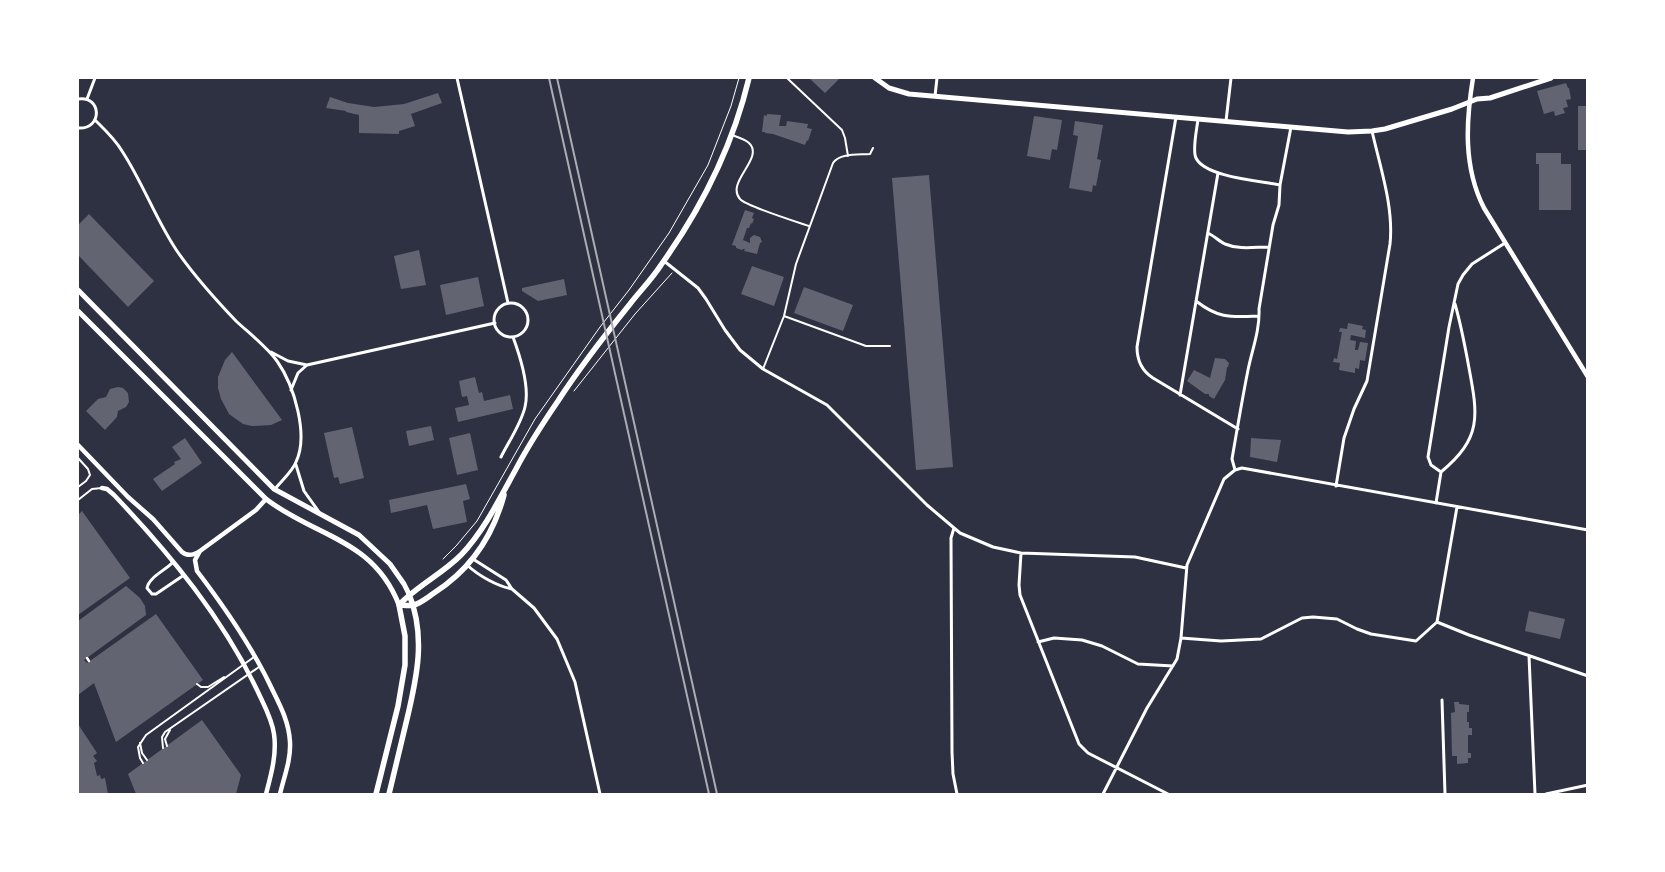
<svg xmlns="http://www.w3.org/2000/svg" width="1665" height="872" font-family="Roboto,sans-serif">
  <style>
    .building { fill: #626471 }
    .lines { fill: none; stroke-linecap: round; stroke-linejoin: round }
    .path { stroke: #fff; stroke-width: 1 }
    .service { stroke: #fff; stroke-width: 2 }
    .pedestrian { stroke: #fff; stroke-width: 2.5 }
    .minor { stroke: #fff; stroke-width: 3 }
    .tertiary { stroke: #fff; stroke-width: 4.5 }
    .secondary { stroke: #fff; stroke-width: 5 }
    .primary { stroke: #fff; stroke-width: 5.5 }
    .rail { stroke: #abadb3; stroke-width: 2 }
  </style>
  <rect width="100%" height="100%" fill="#2d3142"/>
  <!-- building -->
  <path class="building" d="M809 78H840L825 93Z
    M1566 83 1568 88H1569L1571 99 1566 100 1568 107 1563 108 1565 113 1555 116 1554 111 1544 114 1537 91Z
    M438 93 442 103 411 114 415 126 399 131V134L359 133V115L346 112V111L326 108 330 97 348 103 374 107 404 104Z
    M1578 106H1588V150H1578Z
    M767 114 781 115 779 126H786L787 121 808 124 807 128 812 129 808 141 807 140 805 145 773 134 765 133V132H762L764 115 767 116Z
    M1034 116 1062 120 1057 150 1052 149 1050 160 1027 156Z
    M1075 121 1103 125 1097 159 1101 160 1096 186 1093 185 1092 192 1069 188 1078 136 1073 135Z
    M1536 153H1561V164H1571V210H1539V164H1536Z
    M929 175 953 467 916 470 892 178Z
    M745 210 754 213 752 218 754 219 752 224 751 223 749 228H747L743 240 750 243V238L754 235 760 237 762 242 760 243 757 254 744 251 745 249H743L742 250 736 248V246L732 245Z
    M89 214 154 281 128 307 78 255V225Z
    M419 250 426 285 401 289 394 256Z
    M752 266 784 277 774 306 741 294Z
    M478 277 484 306 446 315 440 285Z
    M564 279 567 295 538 301 522 291V288Z
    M804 287 853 305 843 331 794 313Z
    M1348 323 1363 326 1362 329 1366 330 1365 338 1351 335 1350 340 1356 341 1355 350H1358L1360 342 1368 343 1365 361 1360 360 1359 369 1355 368V373L1339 370 1340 363 1333 362 1334 358 1337 359 1342 332H1339L1340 328 1347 329Z
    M232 352 282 420 271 425 252 426 243 424 229 414 221 399 218 388V377L225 360Z
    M1215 358 1225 359 1229 363 1228 367H1227L1225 380 1214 399 1209 396V394H1205L1187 381 1194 370 1210 378Z
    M475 377 479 393 482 392 484 401 510 395 513 409 458 422 455 408 469 405 467 396 462 397 459 381Z
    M118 387 123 388 128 393 129 402 126 407 118 411 117 417 105 430 86 411 98 399 106 397 110 389Z
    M431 426 434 440 409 446 406 431Z
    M352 427 364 478 340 484 338 477 334 478 324 433Z
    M470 433 478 470 457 475 449 438Z
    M185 438 202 463 162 491 153 479 175 464 174 462 181 459 172 447Z
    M1251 438 1281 440 1277 462 1250 457Z
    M466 484 470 499 463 501 467 522 433 529 427 505 391 513 389 500Z
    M82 511 130 578 78 615V515Z
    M126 586 140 598 145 606 146 615 84 660 87 663 156 614 203 680 116 742 94 683 78 695V621Z
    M1529 611 1565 619 1560 639 1525 631Z
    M1454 702H1459V704L1469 705V712H1467V722H1469V728H1472V735H1468V753H1471V758H1468V763L1457 764V756H1452L1451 713 1455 712Z
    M202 720 241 775 236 794H136L128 774Z
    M78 724 97 753 93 756 97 761 94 763 97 776 100 775 101 779 105 778 108 794H78Z"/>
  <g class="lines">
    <!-- path -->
    <path class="path" d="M574 391 635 314 672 273
      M443 559 456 546 477 521 535 419 600 327 629 290 669 233 708 165 731 106 739 78"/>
    <!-- service -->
    <path class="service" d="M787 78 842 130 845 138 848 156
      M732 135C737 137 745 139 749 143 765 158 725 182 740 199 746 206 797 222 809 226
      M784 316 866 346H890
      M763 369 784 316 796 264 833 163C840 153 858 155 870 154L873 148
      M78 458 88 469 90 475 86 481 78 487
      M78 500 92 489 102 488
      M197 684 201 687H208L224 677
      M140 743 142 753 147 760
      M167 746 165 739 170 730
      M163 748 162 737 165 732 259 667
      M143 763 140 758 138 747 146 735 254 657"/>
    <!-- pedestrian -->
    <path class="pedestrian" d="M87 658 89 661"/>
    <!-- minor -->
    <path class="minor" d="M457 78 508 303
      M935 96 937 78
      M78 99C102 95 103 130 78 128
      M87 99 95 78
      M1176 117 1137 347C1137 361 1142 371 1153 378L1238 429
      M1198 119C1197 129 1192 150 1196 158 1205 177 1260 181 1280 185
      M95 120C105 130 115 139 122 151 143 183 156 220 177 251 195 277 215 299 236 321 250 334 266 346 277 361 294 385 309 435 296 462 292 472 282 480 275 489
      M1226 121 1231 78
      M1208 233C1214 236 1219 241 1225 244 1239 250 1255 247 1269 247
      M664 261 698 288 706 299 725 330 740 350 763 369 827 405 927 505 960 533 993 547 1021 553 1135 557 1186 568
      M1196 301C1219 319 1231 317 1259 316
      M494 320a17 17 0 1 1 34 0a17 17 0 1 1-34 0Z
      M1455 304C1461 325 1465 346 1469 368 1478 416 1482 438 1441 472L1431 465 1428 457 1449 327 1458 284 1463 275 1472 264 1505 243
      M271 352 288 361 307 365
      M291 390 298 373 307 365 495 323
      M1180 395 1218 173
      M501 457C509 441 521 424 525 407 530 387 520 356 513 337
      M296 465 304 491 319 512
      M1235 470 1232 459C1237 430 1242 400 1248 370 1252 350 1260 330 1259 309L1273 225 1279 205 1280 185 1291 127
      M1336 486 1344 438 1354 409 1367 381 1390 244C1394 207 1380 167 1372 131
      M1436 503 1441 472
      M954 528 951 538 952 752 953 774 957 794
      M1021 553 1019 585 1020 595 1079 744 1088 753 1168 794
      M473 559 506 580 512 589 534 608 557 639 575 682 600 794
      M173 562C166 570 149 577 147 588L152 594H156L184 575
      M467 565C479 576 497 586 512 589
      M1437 622 1469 635 1588 676
      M1437 622 1457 507
      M1181 638 1221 641 1261 639 1302 618 1313 617 1337 619 1357 629 1371 634 1416 641 1437 622
      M1038 642 1054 638 1082 640 1102 646 1138 664 1173 666
      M1529 656 1535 794
      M1442 700 1445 794
      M1103 794 1147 708 1177 659 1181 638 1187 565 1224 479 1235 470 1242 468 1588 530
      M1546 794 1588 785"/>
    <!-- tertiary -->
    <path class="tertiary" d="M1473 78C1466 121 1463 167 1484 208L1588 377
      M78 445 128 497 153 519 182 552C188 557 194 555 200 551L256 510 266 499
      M102 488 107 489 114 495C170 554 223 618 258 692 264 705 272 719 274 734 277 754 271 775 266 794
      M200 551 195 560 197 571C226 609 253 648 273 691 281 707 289 723 290 742 291 760 284 777 280 794"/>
    <!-- secondary -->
    <path class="secondary" d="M875 78 889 88 909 94 1348 132 1372 131 1385 129 1452 109 1477 99 1490 98 1551 78
      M78 290 274 489 359 535 390 564 404 584 409 594
      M78 311 266 499C315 537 373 538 399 605"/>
    <!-- primary -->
    <path class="primary" d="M399 605C417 586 442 574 461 555 484 531 500 498 516 469 528 446 543 423 558 401 580 367 605 335 630 304 640 291 652 279 661 265 701 209 733 145 749 78
      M399 605C403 605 410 606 414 605 421 603 428 597 434 593 470 570 493 536 504 495
      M376 794 398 706 405 665V636L399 605
      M389 794C395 769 401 744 407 719 417 677 426 636 409 594"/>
    <!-- rail -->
    <path class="rail" d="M549 78 709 794
      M557 78 717 794"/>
  </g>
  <!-- border -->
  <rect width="1665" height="872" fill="none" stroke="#ffffff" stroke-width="158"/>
</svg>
